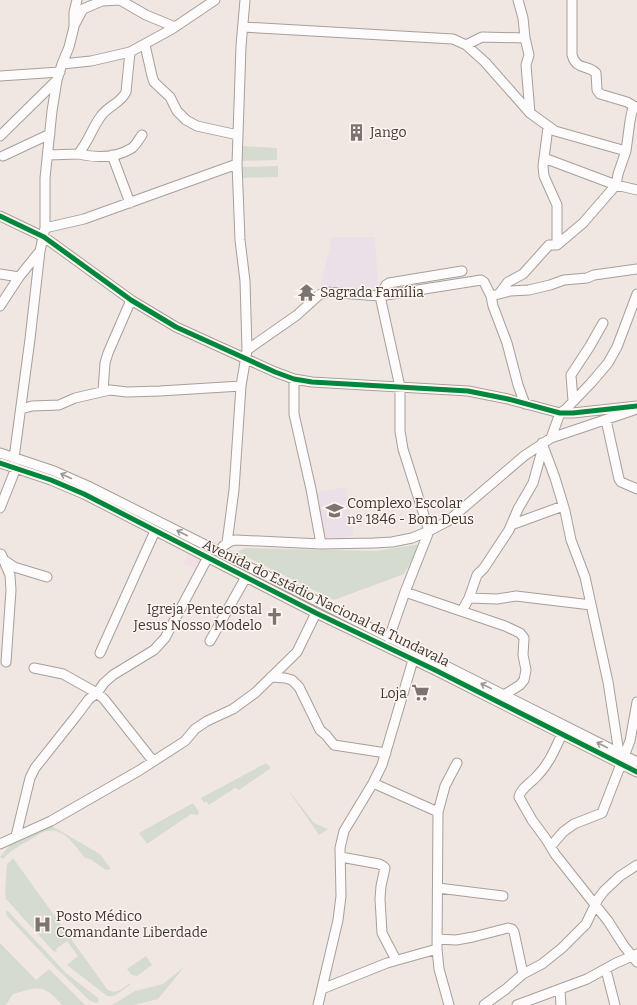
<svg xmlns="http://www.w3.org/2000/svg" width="637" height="1005" font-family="Bitter,serif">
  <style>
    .commercial { fill: #f0dfe3 }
    .education { fill: #ece0e8 }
    .green { fill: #d5dbce }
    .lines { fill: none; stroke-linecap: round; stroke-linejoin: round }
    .minor-casing { stroke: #a69f9a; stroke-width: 11 }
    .minor { stroke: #fdfbfb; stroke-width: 9 }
    .cycleway-casing { stroke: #fff5ef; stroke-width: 8 }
    .cycleway { stroke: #00873e; stroke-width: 5 }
    .oneway { stroke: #9c9896 }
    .labels { text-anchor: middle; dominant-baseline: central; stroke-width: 3; stroke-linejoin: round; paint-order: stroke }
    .poi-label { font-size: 14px; fill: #3c3632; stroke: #fff5ef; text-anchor: start }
    .street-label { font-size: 14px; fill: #3c3632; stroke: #fff5ef }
  </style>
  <rect width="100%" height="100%" fill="#f1e7e2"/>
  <!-- commercial -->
  <path class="commercial" d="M189 554 203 559 197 569 184 563Z"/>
  <!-- education -->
  <path class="education" d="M332 237H375L379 295 320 287Z
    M346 487 354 536 324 541 316 492Z"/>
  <!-- green -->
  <path class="green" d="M242 146 277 148V160L241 161Z
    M278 166V177L242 178V167Z
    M421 544 404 574 334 600 237 552 245 548 376 551Z
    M266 763 271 768 239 790 235 788 209 805 206 801 204 803 201 798Z
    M286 787 314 823 328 829 319 835Z
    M193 803 199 812 198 815 191 814 147 844 139 833Z
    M50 825 100 854 111 869 106 870 90 859 85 858C76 847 64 827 47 831 41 832 34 838 28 841 19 846 10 851 3 859L0 857 15 839Z
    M13 858 107 989C115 996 123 988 130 983V985L114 996H107L67 965 78 956 67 941 56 949 57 951 54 952 6 899 5 891 7 864Z
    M7 910 66 973 98 998 99 1002 96 1003 89 1000 56 968 7 916 6 913Z
    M0 943 36 980 49 969 85 1005H62C43 983 38 987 13 994L6 1005H0Z
    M146 956 152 965 137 976 132 975 127 969Z
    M185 966 158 999 134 1005H112L135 991 163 984Z"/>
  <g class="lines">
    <defs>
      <path id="minor" d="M120 0 146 15 175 27
        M518 0 523 18 525 38 529 55 526 65 530 113
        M572 0V55C577 71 587 64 596 73L597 90 600 94 627 102 637 108
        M75 24 83 9 102 1 121 0
        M243 27 453 39 466 45 485 62 530 113 555 131 626 151
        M145 45 152 76 154 82 170 97 177 111 186 120 197 126 238 135
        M466 45 482 37 525 38
        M62 64 91 61 130 52 172 29 215 0
        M0 76 60 72
        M548 127 543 166 544 176 557 205V245
        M0 136 57 80
        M78 154C96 158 116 158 132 148 136 145 139 139 142 135
        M48 155 78 154C88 143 92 128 101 116 108 106 121 103 126 92L130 52
        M112 155 130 203
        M3 156 50 134
        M544 158 616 185 637 190
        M0 216 44 237 131 300 176 327 275 372 294 379 312 382 468 391 508 399 560 413H573L637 406
        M45 228 84 219 237 164
        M0 274 19 277
        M499 294 510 291 529 290 550 285 564 280 587 278 594 275 637 269
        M491 296 499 294 508 282 523 274 549 245H557L583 223 616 185 618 174 626 151 630 121 633 106
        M0 306 19 277 40 251
        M247 350 297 315 319 295 326 292 380 296 481 280 484 282 491 296 493 306 507 343 518 385 525 404
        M294 379V414L311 489 321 544
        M103 391 105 363 108 353 131 300
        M573 401 571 375 590 346 603 323
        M21 409 32 406 59 405 75 398 110 390 127 392 160 391 241 386
        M606 420 619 479 621 482 637 489
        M551 438 560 413 566 409 591 383 608 363 617 347 637 294
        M542 443 555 478 565 511 571 540 585 577 608 682 619 753
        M0 453 54 471 88 486 637 762
        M14 458 30 339 40 251 45 228V178L52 111 57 80 62 64 69 47 74 27V12L77 0
        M0 463 51 480 84 494 316 613 435 670 637 772
        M0 508 16 468
        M511 525 563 506
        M227 543 234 490 241 386 247 350 245 281 240 240 237 164 241 46 245 0
        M223 546 231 541 236 540 321 544 374 543 392 542 412 538 429 531 448 521 524 456 551 438 634 410
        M1 554 10 575 11 590 6 662
        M4 560 14 567 47 577
        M405 592 505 626 520 633 524 638 523 655 526 670 524 680 520 685 504 695
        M469 598 497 599 516 596 591 605
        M462 611 469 598 477 575 484 568 509 530 518 509 533 483 543 447
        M389 638 405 592 429 531 403 449 400 431V387L380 296 386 285 389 283 462 271
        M210 641 246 577
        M100 653 155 531
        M34 668 63 674 97 693 104 699 153 761
        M271 677 285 678 292 680 299 687 320 730 326 735 334 745 386 753
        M562 734C555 749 549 764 537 776 532 782 520 789 519 797L532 820 546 839 555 854 608 921 624 946 637 962
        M624 756 630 741 637 702
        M373 783 438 812
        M16 836 30 778 35 768 77 715 89 699 97 693 104 683 113 675 154 650 165 638 208 557
        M0 844 51 821 140 770 185 741 195 729 207 721 233 709 255 693 297 652 316 613
        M551 846 563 832 574 824 602 813 621 764
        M341 857 379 864 383 866 385 868 381 886 380 899 382 933 396 960
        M438 888 503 896
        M437 939 456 940 473 937 508 928 512 929 514 932 523 974
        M606 970 615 1005
        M322 989 387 963 437 949
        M560 990 561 1005
        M318 1005 338 920 341 896 340 848 344 831 373 783 382 765 413 660
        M449 1005 439 969 437 949 438 812 445 786 457 763
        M484 1005 506 989 523 974 542 964 562 948 586 924 598 899 604 891 620 876 637 865
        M517 1005 587 979 616 963 637 954"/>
    </defs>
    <!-- minor casing -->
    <use href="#minor" class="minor-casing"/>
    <!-- minor -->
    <use href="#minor" class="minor"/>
    <defs>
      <path id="cycleway" d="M0 216 44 237 131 300 176 327 275 372 294 379 312 382 468 391 508 399 560 413H573L637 406
        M0 463 51 480 84 494 316 613 435 670 637 772"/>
    </defs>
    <!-- cycleway casing -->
    <use href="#cycleway" class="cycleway-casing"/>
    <!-- cycleway -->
    <use href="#cycleway" class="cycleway"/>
  </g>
  <!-- one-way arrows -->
  <defs><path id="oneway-shaft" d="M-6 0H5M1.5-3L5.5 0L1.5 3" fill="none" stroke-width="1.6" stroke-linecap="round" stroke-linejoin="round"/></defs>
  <g class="oneway">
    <use href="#oneway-shaft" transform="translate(66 476) rotate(-156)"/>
    <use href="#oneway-shaft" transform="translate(182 533) rotate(-153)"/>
    <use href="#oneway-shaft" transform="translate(486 686) rotate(-154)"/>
    <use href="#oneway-shaft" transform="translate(602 745) rotate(-153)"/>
  </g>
  <!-- icons -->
  <defs>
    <symbol id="building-bare" viewBox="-9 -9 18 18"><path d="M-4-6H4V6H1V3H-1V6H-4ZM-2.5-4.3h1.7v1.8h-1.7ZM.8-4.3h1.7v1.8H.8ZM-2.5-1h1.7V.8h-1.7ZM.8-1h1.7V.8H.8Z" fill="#7b7470" stroke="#fff5ef" stroke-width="2.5" paint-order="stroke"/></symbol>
    <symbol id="temple-bare" viewBox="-9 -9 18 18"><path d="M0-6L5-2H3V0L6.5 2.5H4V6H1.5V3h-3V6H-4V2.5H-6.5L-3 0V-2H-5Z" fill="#7b7470" stroke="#fff5ef" stroke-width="2.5" paint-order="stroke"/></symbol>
    <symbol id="school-bare" viewBox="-9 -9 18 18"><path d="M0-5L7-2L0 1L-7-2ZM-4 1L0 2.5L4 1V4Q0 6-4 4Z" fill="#7b7470" stroke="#fff5ef" stroke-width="2.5" paint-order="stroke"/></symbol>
    <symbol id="church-bare" viewBox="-9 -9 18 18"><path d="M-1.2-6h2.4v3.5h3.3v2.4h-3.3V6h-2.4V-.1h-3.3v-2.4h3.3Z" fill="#7b7470" stroke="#fff5ef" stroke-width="2.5" paint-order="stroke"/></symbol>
    <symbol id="supermarket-bare" viewBox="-9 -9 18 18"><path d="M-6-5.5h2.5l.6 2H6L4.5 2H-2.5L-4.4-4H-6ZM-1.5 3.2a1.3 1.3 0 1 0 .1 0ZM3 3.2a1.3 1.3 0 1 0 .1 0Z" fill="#7b7470" stroke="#fff5ef" stroke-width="2.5" paint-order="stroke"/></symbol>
    <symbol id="hospital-bare" viewBox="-9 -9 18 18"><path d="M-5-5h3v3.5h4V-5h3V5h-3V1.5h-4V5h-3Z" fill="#7b7470" stroke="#fff5ef" stroke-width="2.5" paint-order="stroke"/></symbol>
  </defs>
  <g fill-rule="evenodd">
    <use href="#building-bare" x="344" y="120" width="25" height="25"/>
    <use href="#temple-bare" x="294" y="280" width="25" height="25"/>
    <use href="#school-bare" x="322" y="498" width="25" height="25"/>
    <use href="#church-bare" x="262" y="604" width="25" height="25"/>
    <use href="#supermarket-bare" x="408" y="680" width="25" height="25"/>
    <use href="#hospital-bare" x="30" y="912" width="25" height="25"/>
  </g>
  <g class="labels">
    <!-- poi labels -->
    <g class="poi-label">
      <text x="370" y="132">Jango</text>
      <text x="320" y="292">Sagrada Família</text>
      <text x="347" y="503">Complexo Escolar<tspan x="347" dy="16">nº 1846 - Bom Deus</tspan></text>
      <text x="262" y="609" text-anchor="end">Igreja Pentecostal<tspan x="262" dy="16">Jesus Nosso Modelo</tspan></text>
      <text x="407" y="693" text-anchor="end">Loja</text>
      <text x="56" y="916">Posto Médico<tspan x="56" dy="16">Comandante Liberdade</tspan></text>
    </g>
    <!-- street labels -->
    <g class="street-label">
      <text transform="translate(326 603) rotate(26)">Avenida do Estádio Nacional da Tundavala</text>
    </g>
  </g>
</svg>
